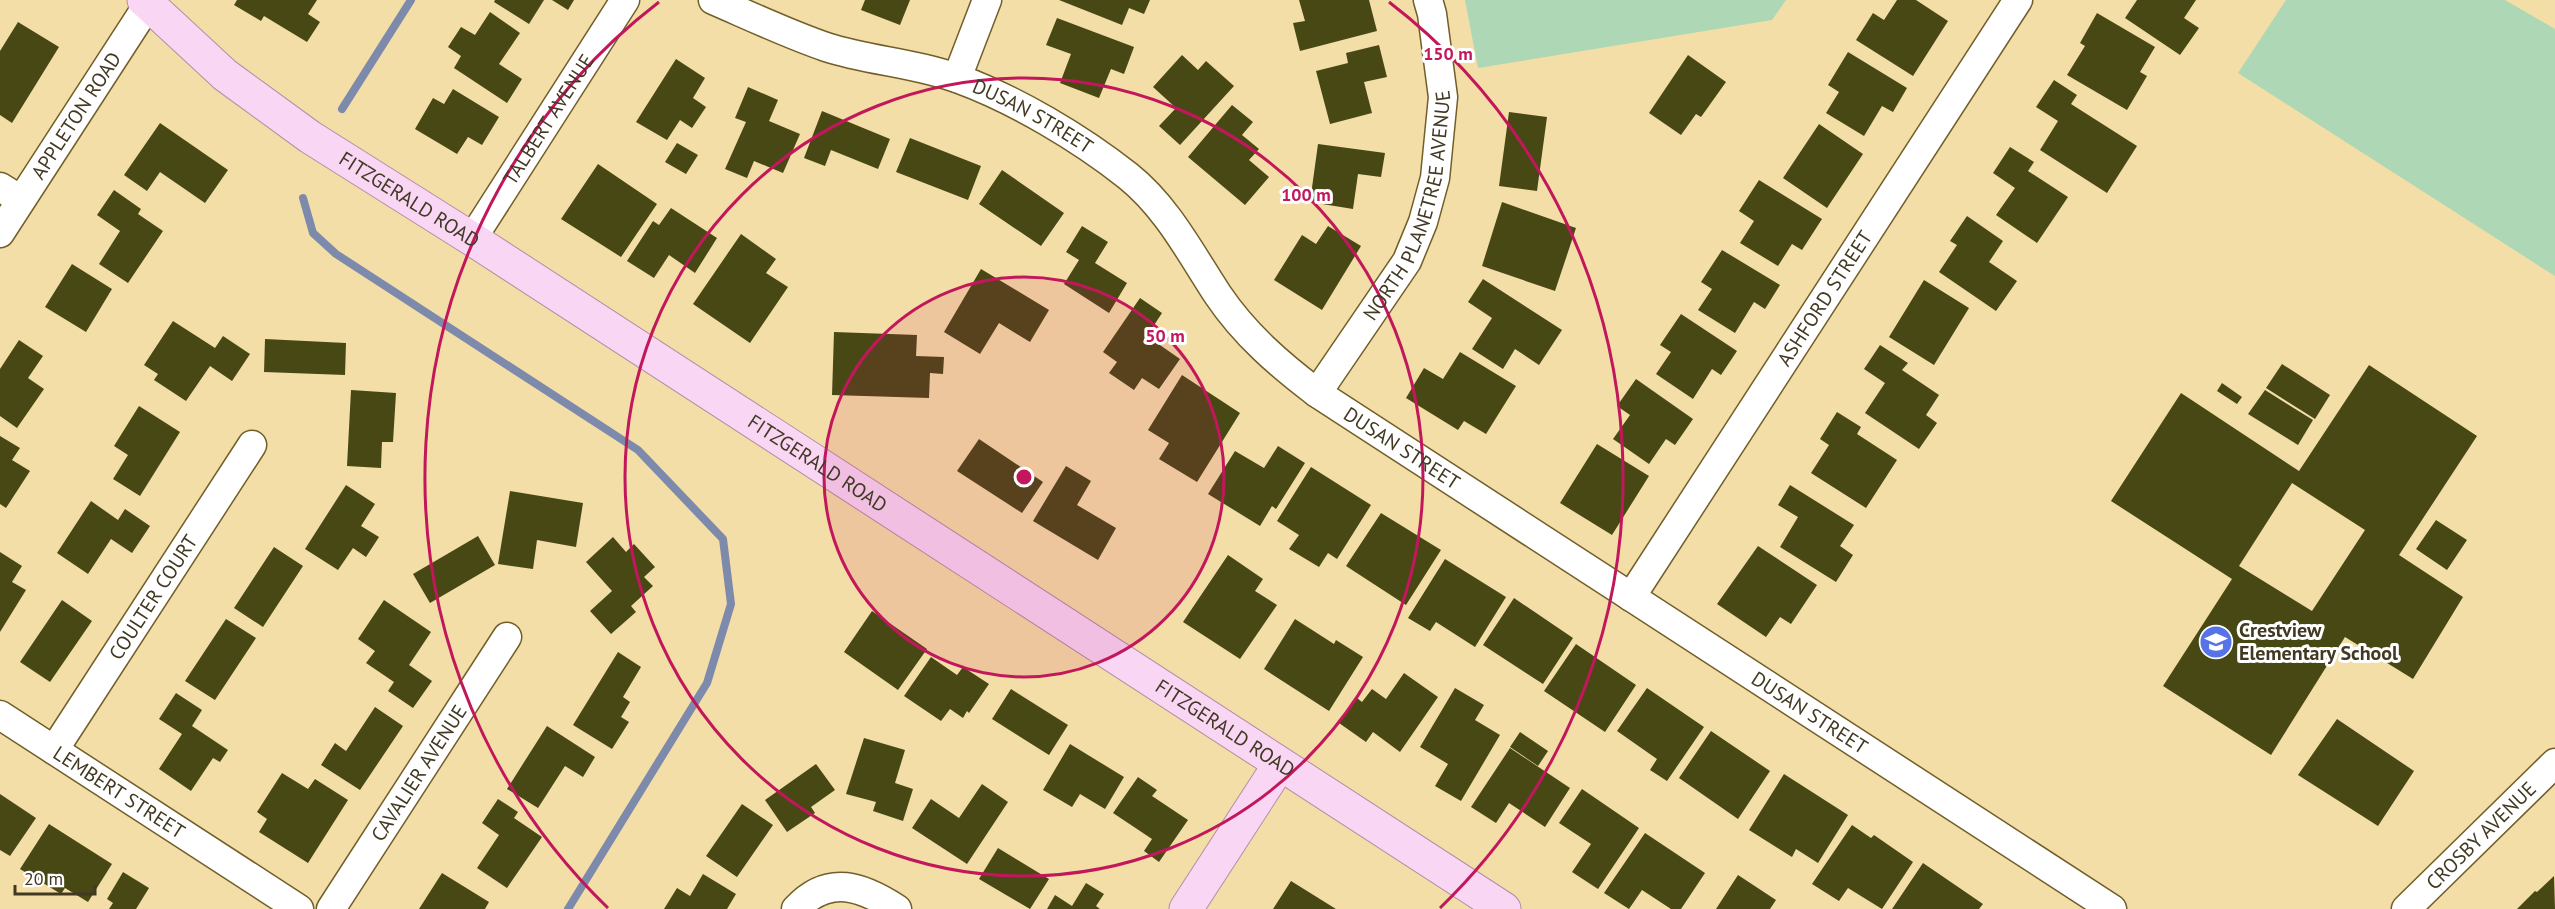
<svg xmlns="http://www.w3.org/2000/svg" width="2555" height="909" font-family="'PT Sans',sans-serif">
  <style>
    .green { fill: #add7b5 }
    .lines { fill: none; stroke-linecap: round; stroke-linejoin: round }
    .stream { stroke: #7e8aac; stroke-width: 8 }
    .building { fill: #484815; fill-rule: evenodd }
    .minor-casing { stroke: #715e2a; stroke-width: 31 }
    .major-casing { stroke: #b58da6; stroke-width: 35 }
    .minor { stroke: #fff; stroke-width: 28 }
    .major { stroke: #f8d6f4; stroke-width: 33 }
    .ring { fill: none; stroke: #c2185b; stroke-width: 3 }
    .labels { text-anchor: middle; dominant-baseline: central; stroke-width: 6; stroke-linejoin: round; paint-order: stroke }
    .street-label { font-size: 20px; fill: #423923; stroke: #fff }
    .poi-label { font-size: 20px; font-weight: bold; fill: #423923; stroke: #fff; text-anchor: start }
    .centre { fill: #c2185b; stroke: #fff; stroke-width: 3 }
    .ring-label { font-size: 18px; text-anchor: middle; font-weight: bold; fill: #c2185b; stroke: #fff; stroke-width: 6; stroke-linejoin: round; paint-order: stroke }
  </style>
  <rect width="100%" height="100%" fill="#f3dea7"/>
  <!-- green -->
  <path class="green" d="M1465 0H1786L1772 20 1478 68Z
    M2286 0H2505L2555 29V276L2238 73Z"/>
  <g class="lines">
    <!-- stream -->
    <path class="stream" d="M342 109 411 0
      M303 198 313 233 336 254 638 450 723 539 731 604 707 683 568 909"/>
  </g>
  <!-- building -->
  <path class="building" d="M237 0H317L308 14 320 22 307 42 264 16 261 21 234 5Z
    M495 0H544L529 24 494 2Z
    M552 0H574L568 10Z
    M865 0H910L900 25 861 10Z
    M1059 0H1150L1144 14 1129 8 1122 25Z
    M1299 0H1369L1377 31 1300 51 1293 23 1305 21Z
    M1897 0H1916L1948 21 1913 76 1856 40 1873 13 1884 20Z
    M2137 0H2196L2184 18 2199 28 2180 55 2125 18Z
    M490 12 520 33 499 64 522 79 507 103 454 68 461 56 448 47 461 27 475 35Z
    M2097 13 2155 47 2140 72 2147 76 2127 110 2067 75 2085 46 2080 43Z
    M1057 18 1134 47 1124 74 1111 69 1099 98 1060 83 1071 54 1046 45Z
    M18 22 59 47 12 123 0 115V51Z
    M1379 45 1387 77 1364 82 1372 113 1330 124 1316 71 1348 63 1346 53Z
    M1848 52 1907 88 1893 112 1882 106 1864 136 1826 113 1839 92 1828 85Z
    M1182 55 1198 70 1206 61 1234 86 1180 145 1159 126 1176 108 1153 87Z
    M1688 55 1726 82 1701 117 1696 114 1681 135 1649 113Z
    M676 59 705 78 693 98 706 107 692 128 680 120 667 140 636 122Z
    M2054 80 2077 95 2071 104 2137 146 2107 193 2040 150 2058 121 2036 107Z
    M748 87 778 100 769 121 800 134 783 173 754 161 747 178 725 169 746 122 735 118Z
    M453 89 499 117 482 145 468 137 457 154 415 129 433 98 444 104Z
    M1232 105 1253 122 1242 135 1259 149 1249 160 1269 177 1245 205 1188 157Z
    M822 111 890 139 878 169 831 150 825 166 804 158Z
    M1509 112 1547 117 1537 191 1499 186Z
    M160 123 228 170 205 203 160 172 147 191 124 175Z
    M1819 124 1863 154 1827 208 1783 178Z
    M910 138 981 166 968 200 896 172Z
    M677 143 698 155 686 174 665 162Z
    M1318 144 1385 153 1381 177 1358 174 1353 209 1310 202Z
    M2010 147 2034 162 2028 171 2068 197 2037 243 1996 215 2015 188 1993 173Z
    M598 164 657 204 621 257 561 219Z
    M1002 170 1064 213 1041 246 979 204Z
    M1759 180 1822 219 1802 250 1792 244 1778 266 1740 243 1754 221 1739 211Z
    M114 190 141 209 138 214 163 231 128 283 99 264 120 231 97 215Z
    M1502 202 1576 228 1555 291 1482 266Z
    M671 208 717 238 695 273 669 255 654 278 627 261 653 221 659 225Z
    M1967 216 2003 241 1989 262 2017 281 1996 311 1939 272 1957 245 1950 241Z
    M1082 226 1108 242 1095 263 1127 283 1109 313 1064 284 1079 260 1066 252Z
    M1328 226 1361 246 1322 310 1274 280 1302 235 1316 244Z
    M741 234 776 259 766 273 788 287 750 343 693 304Z
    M1722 250 1780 285 1765 309 1754 302 1735 333 1698 310 1712 289 1701 282Z
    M72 264 112 289 86 332 45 307Z
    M981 269 1049 310 1030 342 999 323 980 354 944 332Z
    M1483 279 1562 330 1539 365 1515 349 1503 369 1472 349 1492 318 1468 302Z
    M1924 280 1969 308 1934 365 1889 337Z
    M1140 298 1162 313 1147 336 1180 359 1159 389 1142 378 1134 390 1109 373 1117 362 1103 352Z
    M1681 314 1737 351 1721 375 1712 369 1693 399 1656 374 1671 352 1660 345Z
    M173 321 215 348 223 336 250 354 232 381 210 366 186 401 154 380 158 374 144 365Z
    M834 332 917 335 916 356 944 357 943 374 930 373 929 398 832 395Z
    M265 339 346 343 345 375 264 372Z
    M19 340 43 356 28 378 44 389 17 428 0 416V369Z
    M1880 345 1908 363 1902 370 1939 395 1926 415 1937 423 1919 449 1865 413 1885 383 1864 369Z
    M1460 352 1516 386 1486 434 1464 421 1458 430 1406 398 1424 368 1443 379Z
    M2282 364 2330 395 2315 419 2266 388Z
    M2369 365 2477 436 2399 555 2463 597 2413 679 2345 637 2271 755 2163 686 2232 579 2111 501 2181 393 2299 471ZM2292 483 2365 530 2312 611 2239 566Z
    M1182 375 1240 413 1197 482 1159 459 1169 443 1148 430Z
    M1636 379 1693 419 1675 445 1666 439 1649 464 1613 439 1630 415 1617 406Z
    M2222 383 2242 397 2237 404 2217 391Z
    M351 390 396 393 393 442H382L381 468 347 466Z
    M2265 390 2313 420 2298 445 2248 414Z
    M139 406 180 432 140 496 113 479 128 455 114 446Z
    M1837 412 1861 427 1857 434 1897 460 1866 508 1811 473 1829 445 1820 439Z
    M0 436 20 448 12 460 30 471 6 508 0 504Z
    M979 439 1043 482 1022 513 957 471Z
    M1597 444 1649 476 1612 535 1560 503Z
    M1278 446 1305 463 1276 509 1272 506 1260 526 1208 494 1235 451 1264 468Z
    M1066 466 1091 481 1077 505 1116 528 1098 560 1033 521Z
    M1311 467 1371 505 1337 559 1328 553 1319 567 1289 549 1299 535 1277 521Z
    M346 485 375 504 361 526 379 537 366 557 353 548 338 570 305 549Z
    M1790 485 1854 525 1840 546 1853 555 1836 582 1780 547 1798 517 1778 505Z
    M510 491 583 503 576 547 537 540 533 569 498 564Z
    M91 501 118 520 125 509 150 526 132 553 111 539 88 574 57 553Z
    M1381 513 1441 550 1406 605 1346 566Z
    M2436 520 2467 540 2447 570 2416 549Z
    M478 536 495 565 430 603 413 574Z
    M613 537 626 552 634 544 655 567 644 577 653 586 631 606 636 612 611 634 590 611 612 591 586 562Z
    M1758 546 1817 585 1791 624 1780 617 1766 637 1717 604Z
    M274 547 303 566 263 627 234 608Z
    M0 552 22 566 12 582 26 590 0 632Z
    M1228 555 1263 579 1255 591 1277 605 1240 659 1183 622Z
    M1445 559 1506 597 1475 647 1436 622 1430 631 1408 618Z
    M1514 598 1573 638 1543 684 1483 645Z
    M62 600 92 621 50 682 20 662Z
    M384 600 431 632 409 665 432 681 413 708 388 691 394 682 366 663 375 651 358 639Z
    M872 611 927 649 898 690 844 652Z
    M226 619 256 638 215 700 185 681Z
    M1295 619 1334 644 1336 640 1363 657 1329 711 1264 669Z
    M1576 644 1636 685 1605 732 1544 691Z
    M618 652 641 667 623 697 630 702 621 717 629 722 612 749 573 725Z
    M931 657 957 675 963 667 989 684 969 713 967 711 963 718 950 709 941 721 904 696Z
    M1404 673 1438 697 1400 752 1373 732 1366 742 1339 723 1357 698 1362 702 1372 689 1386 699Z
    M1455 688 1484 705 1475 720 1500 735 1461 801 1435 786 1448 764 1420 747Z
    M1647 688 1704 727 1667 781 1650 770 1657 759 1617 731Z
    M1011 689 1068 725 1049 755 992 719Z
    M176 693 202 710 192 726 228 750 220 762 213 758 191 791 159 769 182 734 159 719Z
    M375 707 403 726 360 790 321 765 335 743 346 751Z
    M2337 719 2414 771 2378 826 2298 775Z
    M547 726 595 757 583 777 565 766 538 808 507 789Z
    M1711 731 1770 771 1738 819 1679 778Z
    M1520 732 1548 751 1538 766 1510 747Z
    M864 738 905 750 895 783 913 789 903 821 873 811 876 802 846 794Z
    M1070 744 1124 777 1105 809 1080 794 1072 807 1043 790Z
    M1510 748 1570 788 1545 827 1509 803 1496 823 1471 807Z
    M816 764 835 790 811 807 815 813 787 832 765 800Z
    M282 773 308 789 315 779 348 800 308 863 259 832 267 819 257 812Z
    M1784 774 1848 815 1818 863 1796 849 1792 857 1749 830Z
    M1138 777 1157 790 1152 796 1188 820 1159 862 1144 851 1152 839 1113 813Z
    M982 784 1008 802 967 864 912 828 931 799 959 818Z
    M1582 789 1639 828 1598 889 1572 872 1591 844 1559 823Z
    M0 794 36 818 10 856 0 850Z
    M498 799 518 812 514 818 542 837 507 888 477 868 499 835 482 823Z
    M742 804 773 825 737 877 706 856Z
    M49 824 112 864 88 902 65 888 61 894 20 869Z
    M1852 825 1871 838 1874 835 1913 862 1882 909 1848 888 1839 901 1812 884Z
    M1645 833 1705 873 1681 909H1671L1642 890 1629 909 1604 893Z
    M998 848 1049 879 1030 909 979 879Z
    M1923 863 1983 904 1979 909H1892Z
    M123 872 149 888 136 909H109L113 903 107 899Z
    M442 873 489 902 485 909H419Z
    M703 874 736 894 727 909H664L677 888 690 896Z
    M1738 875 1776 900 1770 909H1716Z
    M2554 876 2555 909H2517L2535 891 2537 892Z
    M1291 881 1336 909H1273Z
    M1086 883 1104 894 1096 906 1100 909H1047L1055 895 1072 906Z"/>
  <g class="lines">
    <defs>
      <g id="minor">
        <path id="s1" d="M713 0C750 16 788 34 826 47 869 61 916 63 959 79 1016 100 1080 138 1128 176 1167 207 1191 254 1218 295 1245 335 1280 365 1317 393L2112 909"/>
        <path d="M957 78 987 0"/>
        <path d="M0 187 21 200"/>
        <path id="s2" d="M0 233 151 0"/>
        <path id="s3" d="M472 239 625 0"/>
        <path id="s4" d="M1317 393 1407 261 1423 222 1435 178 1443 97 1432 14 1428 0"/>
        <path id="s5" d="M1631 597 2018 0"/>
        <path id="s6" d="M0 715 299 909"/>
        <path id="s7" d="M54 750 252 445"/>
        <path id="s8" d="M331 909 507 637"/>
        <path d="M796 909C829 873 863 887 897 909"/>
        <path id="s9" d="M2406 909 2555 763"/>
      </g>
      <g id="major">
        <path id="s10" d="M144 0 225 75 310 137 472 239 1504 909"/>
        <path d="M1186 909 1280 764"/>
      </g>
    </defs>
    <!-- minor casing -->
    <use href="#minor" class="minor-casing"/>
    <!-- major casing -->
    <use href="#major" class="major-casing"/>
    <!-- minor -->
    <use href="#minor" class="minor"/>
    <!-- major -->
    <use href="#major" class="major"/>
  </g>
  <!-- distance rings -->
  <circle cx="1024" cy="477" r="200" fill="#c2185b" fill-opacity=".12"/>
  <g class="ring">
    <circle cx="1024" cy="477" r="200"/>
    <circle cx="1024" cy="477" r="399"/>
    <path d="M608 908A599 599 0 0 1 659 2M1389 2A599 599 0 0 1 1440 908"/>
  </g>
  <!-- icons -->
  <defs>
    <symbol id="school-disc" viewBox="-11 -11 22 22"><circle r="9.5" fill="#5673e8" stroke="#fff"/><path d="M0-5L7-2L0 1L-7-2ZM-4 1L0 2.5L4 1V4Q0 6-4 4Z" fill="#fff"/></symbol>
  </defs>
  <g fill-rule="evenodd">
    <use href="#school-disc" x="2197" y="623" width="38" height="38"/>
  </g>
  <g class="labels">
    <!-- street labels -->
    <g class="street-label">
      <text stroke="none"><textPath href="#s2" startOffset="140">APPLETON ROAD</textPath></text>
      <text stroke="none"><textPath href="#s1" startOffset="342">DUSAN STREET</textPath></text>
      <text stroke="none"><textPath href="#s3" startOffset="142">TALBERT AVENUE</textPath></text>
      <text stroke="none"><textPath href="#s10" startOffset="333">FITZGERALD ROAD</textPath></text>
      <text stroke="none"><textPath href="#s4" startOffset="213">NORTH PLANETREE AVENUE</textPath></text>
      <text stroke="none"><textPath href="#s5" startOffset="356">ASHFORD STREET</textPath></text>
      <text stroke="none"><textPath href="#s1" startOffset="846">DUSAN STREET</textPath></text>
      <text stroke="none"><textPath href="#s10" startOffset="819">FITZGERALD ROAD</textPath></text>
      <text stroke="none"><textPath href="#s7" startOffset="182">COULTER COURT</textPath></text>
      <text stroke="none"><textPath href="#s1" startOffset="1332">DUSAN STREET</textPath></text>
      <text stroke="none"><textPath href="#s10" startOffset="1305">FITZGERALD ROAD</textPath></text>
      <text stroke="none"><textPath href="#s8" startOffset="162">CAVALIER AVENUE</textPath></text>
      <text stroke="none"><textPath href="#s6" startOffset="142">LEMBERT STREET</textPath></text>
      <text stroke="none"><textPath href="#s9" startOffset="105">CROSBY AVENUE</textPath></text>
    </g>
    <!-- poi labels -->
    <g class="poi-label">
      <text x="2239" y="630">Crestview<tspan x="2239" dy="23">Elementary School</tspan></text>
    </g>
  </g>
  <circle cx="1024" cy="477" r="9" class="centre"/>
  <g class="ring-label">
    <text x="1448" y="60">150 m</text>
    <text x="1306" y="201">100 m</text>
    <text x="1165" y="342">50 m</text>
  </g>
  <!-- scale -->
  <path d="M15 885v9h80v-9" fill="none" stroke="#423923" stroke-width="3"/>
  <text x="24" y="885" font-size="18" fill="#423923" stroke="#ffffff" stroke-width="4.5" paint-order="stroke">20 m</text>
</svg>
